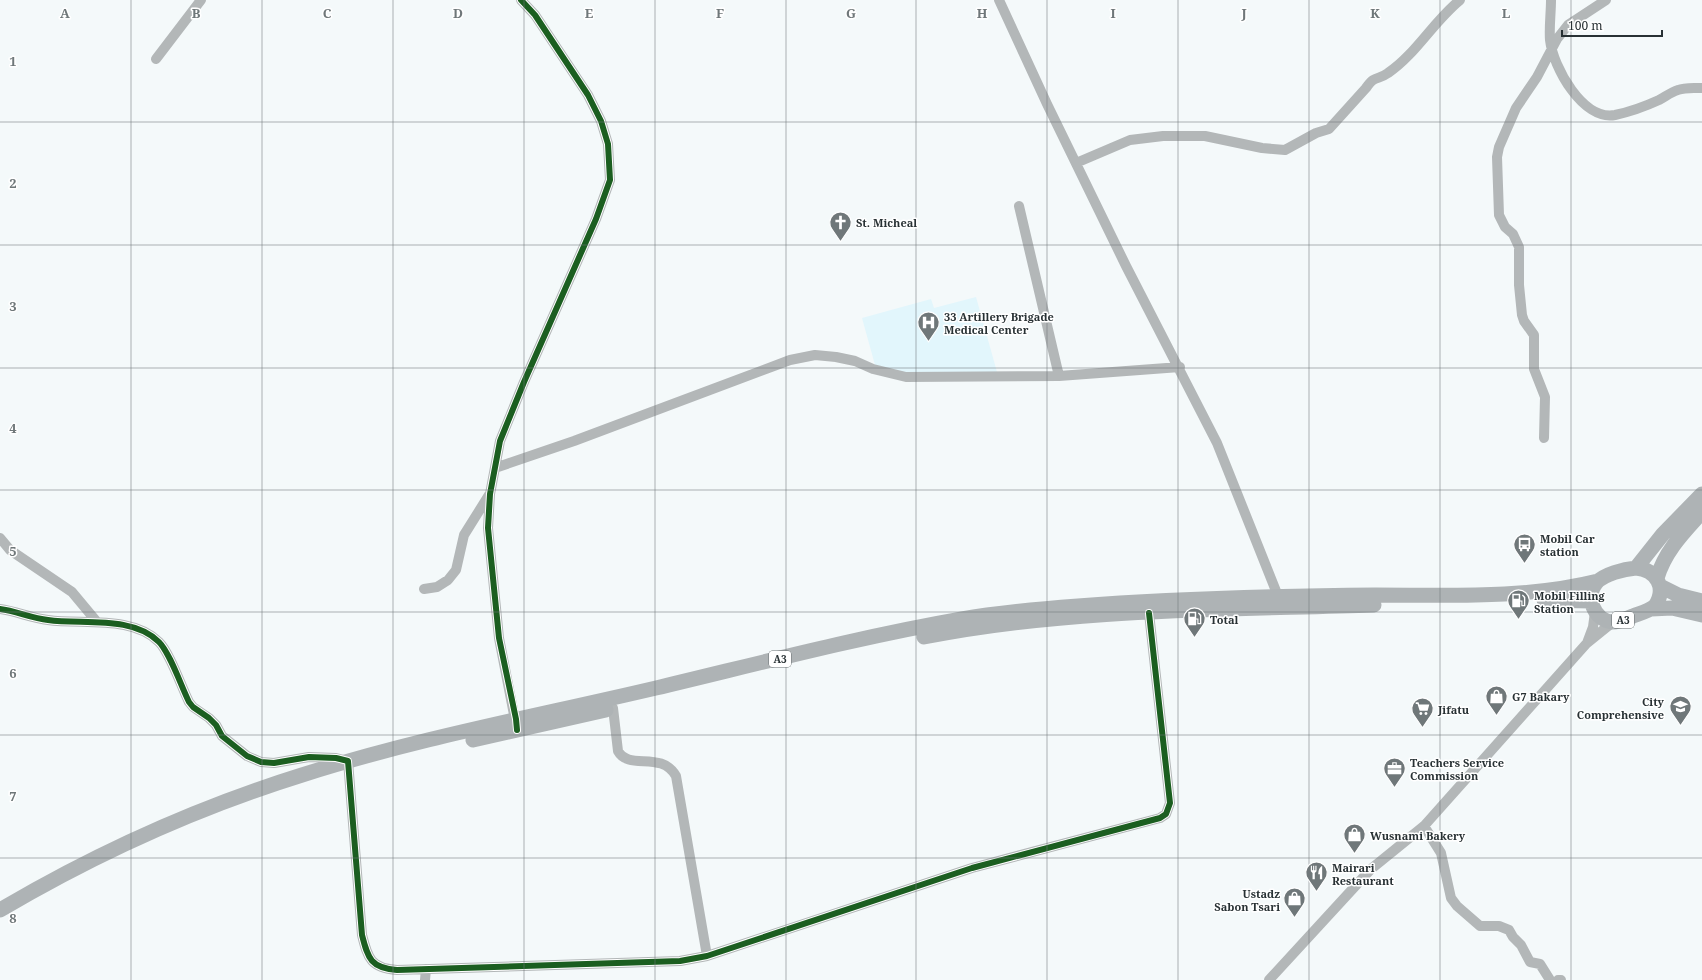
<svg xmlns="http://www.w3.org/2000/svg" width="1702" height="980" font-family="'Noto Serif',serif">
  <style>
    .built { fill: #e2f6fc }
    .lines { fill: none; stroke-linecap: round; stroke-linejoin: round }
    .minor { stroke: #b3b7b8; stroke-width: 10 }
    .highway { stroke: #aeb3b5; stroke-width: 15 }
    .cycleway-casing { stroke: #fff; stroke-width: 8 }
    .cycleway { stroke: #1b5e20; stroke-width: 6 }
    .grid { fill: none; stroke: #6f7779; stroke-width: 1; stroke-opacity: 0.55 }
    .labels { text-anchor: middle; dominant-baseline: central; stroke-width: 3; stroke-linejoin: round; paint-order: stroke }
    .shield { fill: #fff; stroke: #686f71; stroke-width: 1 }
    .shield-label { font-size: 10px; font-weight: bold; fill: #283134 }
    .poi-label { font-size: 11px; font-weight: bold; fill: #283134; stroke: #fff; text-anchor: start }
    .grid-label { font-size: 13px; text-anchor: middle; font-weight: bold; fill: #6f7779; stroke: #fff; stroke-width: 3; stroke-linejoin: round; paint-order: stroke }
  </style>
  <rect width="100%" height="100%" fill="#f4f9fa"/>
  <!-- built -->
  <path class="built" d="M976 297 997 372 903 374 875 365 862 318 931 299 934 308Z"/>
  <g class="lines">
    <!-- minor -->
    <path class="minor" d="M999 0 1047 104 1126 266 1217 443 1278 596
      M1551 0C1551 13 1549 27 1550 40 1553 67 1583 121 1615 115 1629 112 1646 106 1659 100 1665 97 1671 92 1678 90 1685 87 1694 88 1702 88
      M156 59 201 0
      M1076 163 1130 140 1163 136H1205L1262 148 1285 150 1316 133 1329 129 1366 88C1376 74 1377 81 1388 73 1416 54 1433 22 1460 0
      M1019 206 1059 376
      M1544 438 1545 397 1534 369V335L1524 321 1522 315 1519 285V247L1513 234 1505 227 1499 215 1497 157 1499 147 1516 108 1537 77 1557 39 1568 25 1606 0
      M495 468 574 441 790 360 815 355 836 357 855 361 873 369 906 377 1059 376 1180 367
      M0 538 10 550 72 592 97 622
      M424 589 437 587 448 580 456 570 464 535 489 495
      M0 609C16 611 31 618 48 620 82 625 132 615 159 642 170 653 181 686 189 702L193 707 209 718 216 725 222 736 247 756 261 762 274 763 309 757 336 758 348 761 362 935C368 959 371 968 397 970L680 961 707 956 972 868 1160 818 1166 814 1170 803 1149 613
      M1587 643 1593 627 1595 612
      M613 708 618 751C629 771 661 750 676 776L707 956
      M516 725 499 638 488 528 490 494 500 441 524 382 596 219 610 180 608 144 601 121 588 95 535 15 521 0
      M1424 826 1441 853 1451 898 1457 906 1480 926H1499L1509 930 1513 937 1521 945 1530 962 1540 964 1550 980
      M425 980 426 969
      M1269 980 1371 869 1424 826 1587 643 1613 622
      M1558 980H1561"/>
    <!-- highway -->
    <path class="highway" d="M1636 568C1657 570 1667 588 1655 606 1649 611 1641 613 1633 616 1626 619 1619 622 1612 622 1594 620 1585 597 1596 583 1604 574 1624 569 1636 568Z
      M1636 568 1663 534 1702 494
      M1657 578C1665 551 1683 533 1702 512
      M1660 586 1678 595 1702 601
      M1544 600 1591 601
      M1651 609 1672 608 1702 615
      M924 637C1071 608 1224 610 1374 605
      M473 740 606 710
      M0 910C95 854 196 808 302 775 418 738 537 716 656 688 757 664 859 637 962 619 1000 612 1039 609 1078 606 1177 598 1276 596 1375 595 1449 595 1526 599 1598 581"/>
    <defs>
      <path id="cycleway" d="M0 609C16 611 31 618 48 620 82 625 132 615 159 642 170 653 181 686 189 702L193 707 209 718 216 725 222 736 247 756 261 762 274 763 309 757 336 758 348 761 362 935C368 959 371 968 397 970L680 961 707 956 972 868 1160 818 1166 814 1170 803 1149 613
        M517 730 516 719 499 638 488 528 490 494 500 441 524 382 596 219 610 180 608 144 601 121 588 95 535 15 521 0"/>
    </defs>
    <!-- cycleway casing -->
    <use href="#cycleway" class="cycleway-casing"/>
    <!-- cycleway -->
    <use href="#cycleway" class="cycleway"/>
  </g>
  <!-- grid -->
  <path class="grid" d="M131 0V980M262 0V980M393 0V980M524 0V980M655 0V980M786 0V980M916 0V980M1047 0V980M1178 0V980M1309 0V980M1440 0V980M1571 0V980M0 122H1702M0 245H1702M0 368H1702M0 490H1702M0 612H1702M0 735H1702M0 858H1702"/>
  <!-- icons -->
  <defs>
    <symbol id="church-pin" viewBox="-11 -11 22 30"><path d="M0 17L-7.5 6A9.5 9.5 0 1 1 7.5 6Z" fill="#6f7779" stroke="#fff"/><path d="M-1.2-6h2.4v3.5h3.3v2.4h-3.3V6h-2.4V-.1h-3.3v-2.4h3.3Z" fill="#fff"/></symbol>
    <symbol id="hospital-pin" viewBox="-11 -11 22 30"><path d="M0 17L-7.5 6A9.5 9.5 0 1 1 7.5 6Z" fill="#6f7779" stroke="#fff"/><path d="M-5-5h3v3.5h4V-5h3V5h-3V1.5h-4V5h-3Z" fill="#fff"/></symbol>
    <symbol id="bus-pin" viewBox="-11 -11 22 30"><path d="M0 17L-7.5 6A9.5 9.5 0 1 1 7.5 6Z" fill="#6f7779" stroke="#fff"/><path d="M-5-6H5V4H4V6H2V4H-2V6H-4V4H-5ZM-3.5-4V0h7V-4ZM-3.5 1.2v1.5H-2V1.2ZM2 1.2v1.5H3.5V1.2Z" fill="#fff"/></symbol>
    <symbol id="fuel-pin" viewBox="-11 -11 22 30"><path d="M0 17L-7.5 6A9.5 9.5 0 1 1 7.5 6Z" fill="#6f7779" stroke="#fff"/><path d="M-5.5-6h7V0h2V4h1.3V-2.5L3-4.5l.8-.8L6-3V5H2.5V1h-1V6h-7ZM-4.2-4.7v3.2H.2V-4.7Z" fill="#fff"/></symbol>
    <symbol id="shop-pin" viewBox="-11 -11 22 30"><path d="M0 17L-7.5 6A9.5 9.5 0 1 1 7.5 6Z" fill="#6f7779" stroke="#fff"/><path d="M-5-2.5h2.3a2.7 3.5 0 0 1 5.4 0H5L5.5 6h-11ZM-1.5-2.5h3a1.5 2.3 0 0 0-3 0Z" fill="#fff"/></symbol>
    <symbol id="school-pin" viewBox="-11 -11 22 30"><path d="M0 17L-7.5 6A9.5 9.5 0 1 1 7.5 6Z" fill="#6f7779" stroke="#fff"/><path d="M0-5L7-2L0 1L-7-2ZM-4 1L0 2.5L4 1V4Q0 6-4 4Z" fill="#fff"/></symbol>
    <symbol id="supermarket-pin" viewBox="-11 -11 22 30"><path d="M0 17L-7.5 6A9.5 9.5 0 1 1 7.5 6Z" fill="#6f7779" stroke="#fff"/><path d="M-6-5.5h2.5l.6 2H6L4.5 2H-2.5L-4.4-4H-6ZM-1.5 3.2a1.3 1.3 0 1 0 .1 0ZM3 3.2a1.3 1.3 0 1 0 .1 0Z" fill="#fff"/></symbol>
    <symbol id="office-pin" viewBox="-11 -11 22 30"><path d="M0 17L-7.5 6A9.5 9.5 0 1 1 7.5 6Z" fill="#6f7779" stroke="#fff"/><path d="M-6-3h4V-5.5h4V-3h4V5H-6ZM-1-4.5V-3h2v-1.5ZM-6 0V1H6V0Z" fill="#fff"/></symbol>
    <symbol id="restaurant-pin" viewBox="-11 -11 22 30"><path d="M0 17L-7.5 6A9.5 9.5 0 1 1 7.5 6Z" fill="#6f7779" stroke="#fff"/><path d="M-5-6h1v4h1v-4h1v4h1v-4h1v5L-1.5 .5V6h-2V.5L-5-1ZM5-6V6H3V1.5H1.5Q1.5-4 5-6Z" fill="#fff"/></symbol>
  </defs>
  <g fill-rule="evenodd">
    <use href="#church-pin" x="828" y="210" width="25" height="34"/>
    <use href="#hospital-pin" x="916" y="310" width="25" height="34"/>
    <use href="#bus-pin" x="1512" y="532" width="25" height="34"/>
    <use href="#fuel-pin" x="1506" y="588" width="25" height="34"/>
    <use href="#fuel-pin" x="1182" y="606" width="25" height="34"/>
    <use href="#shop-pin" x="1484" y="684" width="25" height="34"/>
    <use href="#school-pin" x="1668" y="694" width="25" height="34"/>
    <use href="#supermarket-pin" x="1410" y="696" width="25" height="34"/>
    <use href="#office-pin" x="1382" y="756" width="25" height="34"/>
    <use href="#shop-pin" x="1342" y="822" width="25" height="34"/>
    <use href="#restaurant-pin" x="1304" y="860" width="25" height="34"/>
    <use href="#shop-pin" x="1282" y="886" width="25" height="34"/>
  </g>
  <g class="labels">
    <!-- shield labels -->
    <g class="shield">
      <rect x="1612" y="612" width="22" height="16" rx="3"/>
      <rect x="769" y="651" width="22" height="16" rx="3"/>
    </g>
    <g class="shield-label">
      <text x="1623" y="620">A3</text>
      <text x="780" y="659">A3</text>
    </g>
    <!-- poi labels -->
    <g class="poi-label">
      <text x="856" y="222">St. Micheal</text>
      <text x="944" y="316">33 Artillery Brigade<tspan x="944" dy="13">Medical Center</tspan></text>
      <text x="1540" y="538">Mobil Car<tspan x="1540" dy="13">station</tspan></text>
      <text x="1534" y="595">Mobil Filling<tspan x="1534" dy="13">Station</tspan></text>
      <text x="1210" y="619">Total</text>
      <text x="1512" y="696">G7 Bakary</text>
      <text x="1664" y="701" text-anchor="end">City<tspan x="1664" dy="13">Comprehensive</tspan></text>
      <text x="1438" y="709">Jifatu</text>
      <text x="1410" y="762">Teachers Service<tspan x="1410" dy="13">Commission</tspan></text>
      <text x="1370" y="835">Wusnami Bakery</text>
      <text x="1332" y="867">Mairari<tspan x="1332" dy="13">Restaurant</tspan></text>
      <text x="1280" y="893" text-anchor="end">Ustadz<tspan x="1280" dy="13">Sabon Tsari</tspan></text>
    </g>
  </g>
  <g class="grid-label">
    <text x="65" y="18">A</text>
    <text x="196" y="18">B</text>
    <text x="327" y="18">C</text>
    <text x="458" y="18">D</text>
    <text x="589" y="18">E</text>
    <text x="720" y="18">F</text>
    <text x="851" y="18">G</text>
    <text x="982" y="18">H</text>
    <text x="1113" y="18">I</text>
    <text x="1244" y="18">J</text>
    <text x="1375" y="18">K</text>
    <text x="1506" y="18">L</text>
    <text x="13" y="66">1</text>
    <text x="13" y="188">2</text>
    <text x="13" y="311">3</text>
    <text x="13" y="433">4</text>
    <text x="13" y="556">5</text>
    <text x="13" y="678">6</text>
    <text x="13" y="801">7</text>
    <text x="13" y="923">8</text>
  </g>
  <!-- scale -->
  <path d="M1562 30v6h100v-6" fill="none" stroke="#283134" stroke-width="2"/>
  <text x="1568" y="30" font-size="12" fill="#283134" stroke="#ffffff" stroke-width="3" paint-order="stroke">100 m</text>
</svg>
